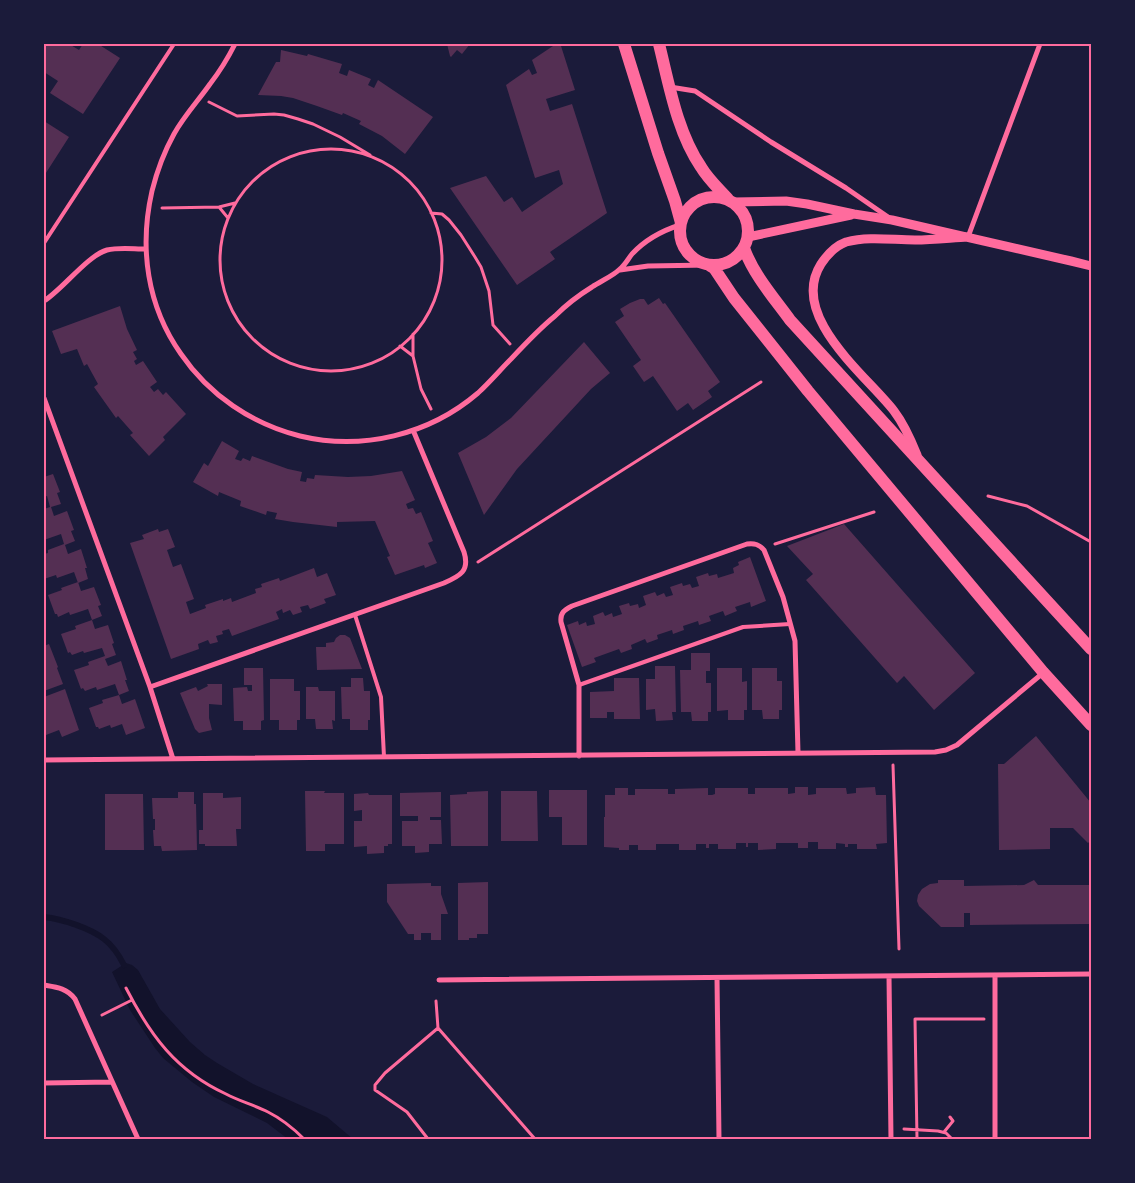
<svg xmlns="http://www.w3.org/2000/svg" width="1135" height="1183" font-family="Karla,sans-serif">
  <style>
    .water { fill: #12122b }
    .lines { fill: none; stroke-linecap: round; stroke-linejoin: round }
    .stream { stroke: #12122b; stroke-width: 6 }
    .building { fill: #542f53 }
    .path { stroke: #ff6b9d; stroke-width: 3 }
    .service { stroke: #ff6b9d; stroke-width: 4 }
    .minor { stroke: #ff6b9d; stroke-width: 5 }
    .tertiary { stroke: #ff6b9d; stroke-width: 9 }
    .primary { stroke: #ff6b9d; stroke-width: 12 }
    .neatline { fill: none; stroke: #ff6b9d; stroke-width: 2 }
  </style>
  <rect width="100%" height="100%" fill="#1b1b3a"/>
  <!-- water -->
  <path class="water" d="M126 963 132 965 138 970 160 1009 190 1042 205 1055 217 1063 253 1084 327 1117 353 1139H288L267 1123 214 1097 192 1082 163 1058 155 1048 130 1010 112 972Z"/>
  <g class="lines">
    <!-- stream -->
    <path class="stream" d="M44 917C62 919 90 928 104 939 113 946 119 955 124 965"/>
  </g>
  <!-- building -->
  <path class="building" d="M44 44H69L79 50 83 44H98L120 58 83 114 50 93 58 81 44 72Z
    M447 44H470L462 54 457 50 451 57 450 56Z
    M556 44 561 46 575 90 546 99 550 111 572 104 607 213 550 252 555 259 517 285 450 188 486 176 504 202 512 197 522 212 563 184 559 170 535 178 506 85 529 69 532 75 537 73 532 60Z
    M281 50 307 56 308 54 342 64 339 73 347 76 349 70 371 79 368 85 374 88 378 80 433 117 405 154 382 136 359 124 361 121 343 113 342 115 317 106 293 98 281 96 258 95 276 62H280Z
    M44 121 69 137 44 176Z
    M659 298 663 304 665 303 720 382 708 391 712 397 693 410 688 403 677 411 653 376 644 382 633 366 641 360 615 322 624 316 620 309 630 303 640 299H644L648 305Z
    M120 306 127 329 137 350 133 352 137 359 134 361 136 365 143 361 157 382 150 387 154 392 158 389 163 395 166 392 186 414 163 437 165 440 149 456 130 435 133 433 118 416 116 418 94 387 98 384 87 364 84 366 77 349 61 354 52 331Z
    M584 342 610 373 591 389 517 469 484 515 458 453 486 437 511 418Z
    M222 441 239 451 235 459 241 461 243 458 250 461 252 456 288 469 302 472 300 481 306 482 307 478 314 479 315 475 348 477 371 476 402 471 415 500 406 504 408 509 413 508 416 514 421 512 433 541 428 543 437 563 425 568 424 565 395 575 387 557 390 556 375 521 337 522V527L293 522 275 519 277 513 267 511 266 515 240 506 241 501 219 492 218 496 193 482 204 463 208 466Z
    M53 474 60 492 57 493 61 504 51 507 54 516 67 511 74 530 71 531 75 541 65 545 68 554 81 549 87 568H85L88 579 78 583 74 572 57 578 56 575 44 579V554L48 553V550L64 544 61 534 44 540V509L50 507 47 496 44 497V477Z
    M844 524 975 673 934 710 904 676 897 683 806 580 813 574 787 546Z
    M158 529 159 532 168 529 175 547 167 550 173 567 181 564 194 599 186 602 190 614 206 608 205 605 223 599V601L231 598 232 602 256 593 255 589 262 587 261 584 279 578 280 581 314 568 317 577 327 573 336 595 324 599 326 603 310 609 308 605 300 607 302 612 293 615 290 610 283 613 282 609 276 612 279 619 232 636 229 629 222 631 223 634 216 636 218 642 210 644 208 640 198 644 199 649 171 659 130 543 144 539 142 535Z
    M750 557 766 601 751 607 750 602 735 607 737 611 725 616 723 611 709 616 711 621 699 625 698 621 683 626 684 630 673 634 672 630 657 635 658 639 647 643 645 639 631 645 632 649 621 653 619 649 594 658 596 662 582 667 567 625 578 621 579 625 586 622 587 626 595 624 593 616 603 612 605 616 612 613 613 617 622 614 619 606 629 603 630 606 638 604 639 608 646 605 643 596 655 592 657 596 664 593 666 597 673 595 670 587 682 583 683 586 690 584 692 588 699 586 696 577 708 573 709 576 717 574 718 578 734 573 733 568 739 565 738 562Z
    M78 582 81 591 94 587 101 605 98 606 102 616 92 620 95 629 108 625 114 643 112 644 116 655 105 659 108 666 121 661 127 680H125L129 691 119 695 122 704 135 699 145 728 126 735 122 724 111 728 110 725 99 729 98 727H96L89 708 103 703 102 700 119 695 115 684 97 690 96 687 85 691 83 688 81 689 74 670 89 665 88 662 105 656 102 648 84 653 83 651 72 655 70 652 68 653 61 634 76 629 75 626 92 620 88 609 70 615 69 612 58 617 57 614H55L48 595 62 590 61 588Z
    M340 635H345L350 638 362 669 317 670 316 647H326V643L334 642 336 638Z
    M49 644 58 667 57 668 63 684 44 691V646Z
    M691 653H710V671H706V683H711V712H708V721H692L691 712H681L680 670H691Z
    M655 666H675L676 712H672L673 720 656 721 655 709 646 710V679H655Z
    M244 668H263L264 720 261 721V730H243V721H234L233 688 247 687 248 691H252V685H244Z
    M717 668H742V682L747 681V710H744V720H728V710L717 711Z
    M752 668H777V681H782V710H779V719H763L762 710H752Z
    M351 678H363L364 691H370V720H368V730H350V719H342L341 687H351Z
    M614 678H639L640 719H614V712H607V718H590V692L614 691Z
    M270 679H294V691H300V720H297V730H279V720H270Z
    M207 684H222V705L209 704V718L212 730 199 733 195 729 180 693 196 687 198 691 208 686Z
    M306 687H318L319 691H335V721L332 720 333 729H316L315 719H306Z
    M65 689 79 730 62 737 59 730 46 735 44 730V697Z
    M1036 736 1091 803V840L1088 843 1073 828H1050V849L999 850 998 764H1004Z
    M795 787H808V795L816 794V788H846L847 794 856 793V788L875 787 876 795H886L887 843 876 844 877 849H857V844H848V847H845V844L836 843V849H818V842H808V848H798V843H776V849L758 850V843H748V847H746V843H736V849H718V844H709V848H706V844H696V850H679V844H656V850H638V845H629V850H619V848L604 847V817H605V795H615V788H628V795H635V789H668V794H675V789L708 788V795H712L715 794V788H748V794H755V788H788V794L795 793Z
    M549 790H587V845H562V817H549Z
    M305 791H325L324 793H344V844H325V851H306Z
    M488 791V846H451L450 795 467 794V792Z
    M501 791H537L538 841H501Z
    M178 792H194V804H196L197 850 162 851 161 846H154L153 830H155V819H153L152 798H178Z
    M441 792V817H430V820H441L442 844H429V852L415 853V846H402V821H418V816H400V793Z
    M203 793H223V798L241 797V829H236L237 846H205V844H199V830H203Z
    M368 793 369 795H392V844H388V846H384V853L367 854V846L354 847V821H362V810L354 811V794Z
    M105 794H143L144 850H105Z
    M44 825H45L46 848H44Z
    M938 880H964V886L1024 885 1034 880 1038 885H1091V924L970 925V913H964V927H941L919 906 917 901 918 895 922 889 930 884 938 883Z
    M488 882V934H477V938H469V940H458V883Z
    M431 883V886H441V894L448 914H441V940H431V933H421V940H414V934H408L387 902V884Z"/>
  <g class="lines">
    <!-- path -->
    <path class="path" d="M209 102 237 116 274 114 284 115 298 119 313 124 340 137 370 155
      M220 260a111 111 0 1 1 222 0a111 111 0 1 1-222 0Z
      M219 207 228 218
      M162 208 219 207 235 203
      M431 213 442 214 449 220 461 235 475 257 481 267 489 291 493 325 510 344
      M413 334V356L421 389 431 409
      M400 346 413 356
      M988 496 1027 506 1091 542
      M775 544 874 512
      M478 562 761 382
      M893 765 899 949
      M126 988C150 1035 176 1071 226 1094 239 1101 254 1105 268 1112 282 1119 293 1128 304 1139
      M436 1001 438 1028 535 1139
      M102 1015 132 1000
      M904 1129 938 1131 946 1133 952 1139
      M944 1132 953 1121 950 1117
      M428 1139 407 1112 378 1092 375 1090V1085L385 1073 438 1028
      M917 1139 915 1019H984"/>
    <!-- service -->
    <path class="service" d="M44 243 174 44
      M355 615 381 697 384 757
      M579 685 743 627 790 624"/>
    <!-- minor -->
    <path class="minor" d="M235 44C228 58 220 71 210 84 198 101 184 116 174 134 164 152 157 171 152 191 139 248 147 306 181 354 209 395 252 424 300 436 362 451 429 435 478 393 490 382 500 370 511 359 525 344 539 329 555 316 566 305 579 295 592 287 601 281 613 276 620 269 625 265 628 259 632 254 646 239 661 231 680 225
      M670 87 695 91 771 142 846 188 888 217
      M968 237 1040 44
      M620 270 648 266 709 265
      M44 301C63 289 87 256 107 250 119 247 133 249 146 249
      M44 398 150 687 173 759
      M150 687 444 583C460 576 470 571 464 552L413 430
      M579 756V685L561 622C560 613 564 610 572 606L747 544C754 543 759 544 764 550L783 597 795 641 798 753
      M44 760 935 752 946 750 957 745 1043 673
      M889 976 891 1139
      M717 978 719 1139
      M439 980 1091 974
      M44 985C56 987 67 988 75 999L138 1139
      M44 1083 112 1082
      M995 1139V975"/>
    <!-- tertiary -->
    <path class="tertiary" d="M733 202 786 201 807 204 854 214 892 220 1071 261 1091 266
      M748 237 851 215
      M917 455C911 440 904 424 894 411 867 376 788 316 821 264 827 255 835 246 846 242 869 236 892 240 915 240 933 240 950 238 968 237"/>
    <!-- primary -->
    <path class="primary" d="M624 44 658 153 675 201 681 223
      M659 44C669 84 677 132 701 167 708 179 719 189 728 199
      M680 231a34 34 0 1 1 68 0a34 34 0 1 1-68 0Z
      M744 248C753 274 774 298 790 320L1091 649
      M709 265 714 268 734 298 808 391 1043 672 1091 725"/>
  </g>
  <!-- border -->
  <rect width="1135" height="1183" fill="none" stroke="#1b1b3a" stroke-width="90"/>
  <rect x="45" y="45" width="1045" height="1093" class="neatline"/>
</svg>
